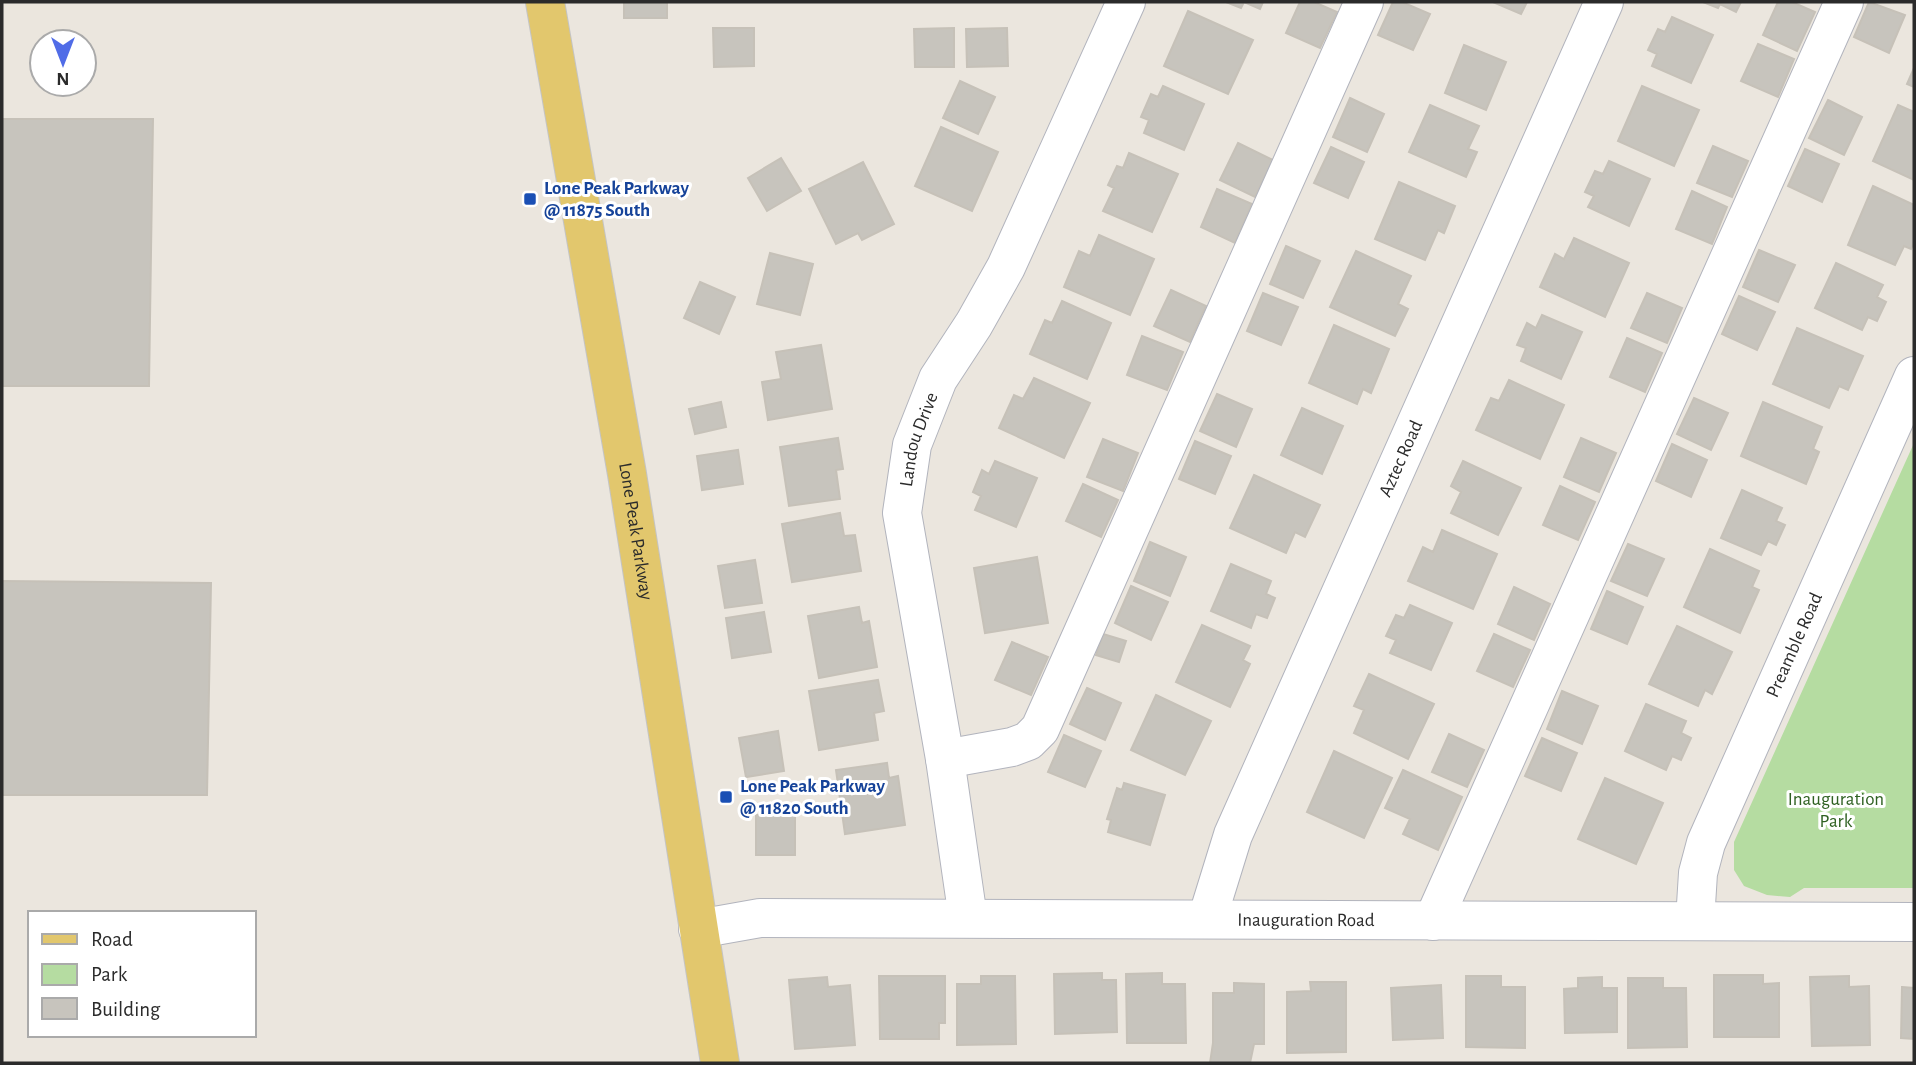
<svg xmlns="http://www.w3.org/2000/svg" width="1916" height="1065" font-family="'Alegreya Sans',sans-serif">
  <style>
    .green { fill: #b5dca1 }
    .building { fill: #c7c4bd; stroke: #c6c1b8; stroke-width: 2 }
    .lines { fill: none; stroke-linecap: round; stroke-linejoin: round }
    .minor-casing { stroke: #b2b4bd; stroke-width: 40 }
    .major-casing { stroke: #c4c4c4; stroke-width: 40 }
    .minor { stroke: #fff; stroke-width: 38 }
    .major { stroke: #e2c76d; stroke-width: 38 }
    .transit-dot { fill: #1a4fb4; stroke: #fff; stroke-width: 2.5 }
    .labels { text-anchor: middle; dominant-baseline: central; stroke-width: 6; stroke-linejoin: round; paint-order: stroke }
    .transit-label { font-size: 19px; font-weight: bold; fill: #164399; stroke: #fff; text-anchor: start }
    .street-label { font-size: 19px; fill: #2b2b2b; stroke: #fff }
    .park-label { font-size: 19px; fill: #2f6122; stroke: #fff }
  </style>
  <rect width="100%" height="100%" fill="#ebe6de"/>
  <!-- green -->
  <path class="green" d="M1914 443V888H1804L1790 897 1767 895 1744 886 1734 870V842Z"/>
  <!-- building -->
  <path class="building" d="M624 2H667V18H624Z
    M1226 2H1263L1260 9 1244 2 1241 8Z
    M1300 2H1314L1337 12 1320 48 1286 33Z
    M1393 2H1402L1430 14 1413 50 1378 35Z
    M1493 2H1527L1521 14Z
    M1703 2H1741L1736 12 1720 4 1718 8Z
    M1778 2H1792L1815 12 1797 51 1763 35Z
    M1869 2 1905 15 1889 53 1854 37Z
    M1188 11 1253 40 1228 94 1164 66Z
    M1672 17 1713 35 1691 83 1652 66 1657 54 1648 50 1658 29 1665 32Z
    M713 28H754V66L714 67Z
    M954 28V67H915L914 29Z
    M1007 28 1008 66 967 67 966 29Z
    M1758 44 1794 59 1778 97 1741 81Z
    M1464 45 1506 62 1486 110 1445 93Z
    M1914 68V87L1907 84Z
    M960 81 995 97 978 134 943 118Z
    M1163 86 1204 104 1184 150 1144 133 1149 120 1141 117 1151 94 1158 97Z
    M1642 86 1699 110 1674 166 1618 141Z
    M1350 98 1384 114 1367 152 1333 137Z
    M1828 100 1862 117 1844 155 1809 138Z
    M1430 105 1479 126 1468 149 1477 152 1466 177 1409 152Z
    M1898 105 1914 112V180L1873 161Z
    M2 119H153L149 386H2Z
    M941 127 998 152 972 211 915 186Z
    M1238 143 1273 160 1255 197 1220 180Z
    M1713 146 1748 161 1732 197 1697 183Z
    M1331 147 1364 162 1348 198 1314 183Z
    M1805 149 1839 164 1822 202 1788 186Z
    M1129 153 1178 174 1152 232 1103 211 1114 188 1108 185 1117 166 1123 168Z
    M781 158 801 191 767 211 748 178Z
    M1609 161 1650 179 1629 226 1588 207 1594 196 1585 192 1595 171 1603 174Z
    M863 162 894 224 862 240 858 233 836 244 809 189Z
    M1399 182 1455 206 1444 233 1438 230 1425 260 1375 239Z
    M1873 186 1914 205V242L1911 249 1904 246 1895 265 1848 245Z
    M1217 189 1252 204 1235 243 1201 227Z
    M1692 191 1727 207 1712 244 1676 229Z
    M1099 235 1154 259 1130 315 1064 287 1079 251 1090 256Z
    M1574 238 1629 263 1605 317 1540 287 1555 254 1564 259Z
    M1286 246 1320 261 1303 298 1270 284Z
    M1759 250 1795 265 1778 302 1743 287Z
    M1356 251 1411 276 1398 304 1408 309 1395 336 1330 307Z
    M770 253 813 264 800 315 757 304Z
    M1836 263 1883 285 1877 297 1886 302 1877 321 1868 317 1862 330 1815 308Z
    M700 282 735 297 719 334 684 318Z
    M1171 290 1206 306 1190 342 1154 326Z
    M1263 293 1298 307 1281 345 1247 331Z
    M1647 293 1682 308 1667 343 1631 328Z
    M1739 296 1775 312 1757 350 1722 334Z
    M1062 301 1111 323 1087 379 1030 354 1045 320 1052 323Z
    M1542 315 1582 332 1561 379 1521 361 1526 348 1517 345 1527 323 1536 328Z
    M1334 325 1389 349 1371 393 1363 389 1357 404 1309 383Z
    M1797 328 1863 356 1848 390 1839 386 1829 408 1773 384Z
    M1142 336 1183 352 1167 390 1127 375Z
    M1627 338 1662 353 1645 392 1610 377Z
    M821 345 832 409 768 420 762 382 781 379 776 352Z
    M1034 378 1090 403 1064 458 999 428 1014 395 1023 399Z
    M1509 380 1564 405 1540 459 1476 430 1491 398 1499 401Z
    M1217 394 1252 409 1236 447 1200 431Z
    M1694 398 1728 413 1711 450 1677 434Z
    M721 402 726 427 695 434 689 409Z
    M1763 402 1822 427 1813 449 1819 452 1806 484 1741 456Z
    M1302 408 1343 426 1322 474 1281 455Z
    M838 438 843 469 836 470 840 499 789 506 780 447Z
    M1581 438 1616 453 1599 492 1564 477Z
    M1103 439 1138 453 1123 491 1087 477Z
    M1195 441 1231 456 1215 494 1179 479Z
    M1672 444 1707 460 1691 497 1656 481Z
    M738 450 743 484 702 490 697 456Z
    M995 461 1037 478 1016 527 975 510 981 496 973 492 982 470 989 474Z
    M1463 461 1521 488 1498 535 1451 513 1461 492 1451 486Z
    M1254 475 1320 505 1305 537 1295 532 1286 553 1230 528Z
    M1083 484 1118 500 1101 537 1066 521Z
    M1560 486 1595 502 1578 540 1543 525Z
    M1742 490 1782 508 1776 521 1785 525 1776 545 1768 541 1761 555 1721 538Z
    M840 513 844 536 855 535 861 571 792 582 782 524Z
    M1442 530 1497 554 1473 609 1408 581 1423 547 1433 552Z
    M1150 542 1186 557 1170 596 1134 581Z
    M1628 544 1664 559 1647 596 1611 581Z
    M1710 549 1759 571 1752 587 1759 590 1740 633 1684 607Z
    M1037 557 1048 623 985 633 974 568Z
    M755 560 762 603 725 608 718 566Z
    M1231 564 1271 581 1266 594 1275 598 1267 618 1256 614 1251 628 1211 611Z
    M2 581 211 583 207 795H2Z
    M1131 586 1168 602 1151 640 1115 623Z
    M1514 587 1550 604 1534 640 1498 624Z
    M1607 591 1643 607 1627 644 1591 629Z
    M1410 605 1452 623 1431 670 1390 653 1396 640 1386 636 1396 615 1404 618Z
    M859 607 862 623 869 621 877 667 819 678 808 616Z
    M764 612 771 652 732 658 726 618Z
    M1202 625 1250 646 1243 660 1250 664 1230 707 1176 682Z
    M1677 626 1732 652 1712 694 1705 690 1698 706 1649 684Z
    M1103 634 1126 641 1119 662 1096 655Z
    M1494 634 1530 650 1513 687 1477 671Z
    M1012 642 1048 657 1031 695 995 680Z
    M1369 674 1434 704 1408 759 1354 733 1364 710 1354 706Z
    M878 680 884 711 874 713 878 740 819 750 809 691Z
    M1087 688 1121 703 1105 740 1070 724Z
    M1562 691 1598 706 1582 744 1547 729Z
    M1156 695 1211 721 1185 775 1131 750Z
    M1646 704 1686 721 1681 733 1691 738 1681 760 1672 756 1666 770 1625 751Z
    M778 731 784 771 746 777 739 738Z
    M1449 734 1484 750 1467 787 1432 772Z
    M1064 735 1101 751 1085 787 1048 772Z
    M1542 738 1577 753 1561 791 1525 776Z
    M1334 751 1392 778 1364 838 1307 812Z
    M887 763 889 778 898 776 905 825 845 834 836 770Z
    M1403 770 1462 797 1438 850 1403 834 1410 819 1385 808Z
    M1605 778 1663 803 1636 864 1578 839Z
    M1124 783 1165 795 1150 845 1108 832 1111 820 1107 819 1117 788 1122 790Z
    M795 814V855H756V815Z
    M1102 973V980H1116L1117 1032 1055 1034 1054 974Z
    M1162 973V984H1185L1186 1043H1127L1126 974Z
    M1714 975H1763V984L1779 983V1037H1714Z
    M879 976H945V1023H939V1039H880Z
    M981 976H1015L1016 1044 957 1045V984H981Z
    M1466 976H1501V987H1525V1048L1466 1047Z
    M1849 976V987L1869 986 1870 1045 1812 1046 1810 977Z
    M827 977 828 987 850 985 855 1045 795 1049 789 980Z
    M1602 977V988H1617V1032L1565 1033 1564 989 1578 988V978Z
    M1628 978H1663V988H1686L1687 1047 1628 1048Z
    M1310 982H1346V1052L1287 1053V992L1311 991Z
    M1234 983 1264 984V1044H1254L1250 1063H1210L1213 1043V993H1234Z
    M1441 985 1443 1038 1393 1040 1391 988Z
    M1902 987 1914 988V1039L1901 1038Z"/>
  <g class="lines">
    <defs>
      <g id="minor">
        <path d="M945 759 1012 747 1028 741 1040 729 1364 2"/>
        <path id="s1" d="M968 918 945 759 902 513 912 445 938 379 974 324 1006 267 1126 2"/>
        <path id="s2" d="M1207 919 1233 835 1604 2"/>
        <path d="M1433 921 1844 2"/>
        <path id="s3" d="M1695 921 1698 873 1706 843 1914 376"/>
        <path id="s4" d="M698 929 760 918 1914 922"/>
      </g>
      <g id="major">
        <path id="s5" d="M545 2 627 474 720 1063"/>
      </g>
    </defs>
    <!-- minor casing -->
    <use href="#minor" class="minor-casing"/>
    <!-- major casing -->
    <use href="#major" class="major-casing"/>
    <!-- minor -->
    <use href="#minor" class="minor"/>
    <!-- major -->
    <use href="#major" class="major"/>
  </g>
  <!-- markers -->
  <g class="transit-dot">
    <rect x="523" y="192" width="14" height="14" rx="3.5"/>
    <rect x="719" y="790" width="14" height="14" rx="3.5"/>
  </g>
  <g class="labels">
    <!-- transit labels -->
    <g class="transit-label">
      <text x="544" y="188">Lone Peak Parkway<tspan x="544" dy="22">@ 11875 South</tspan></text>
      <text x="740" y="786">Lone Peak Parkway<tspan x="740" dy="22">@ 11820 South</tspan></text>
    </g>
    <!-- street labels -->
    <g class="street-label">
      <text stroke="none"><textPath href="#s1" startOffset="486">Landou Drive</textPath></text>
      <text stroke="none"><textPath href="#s2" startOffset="500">Aztec Road</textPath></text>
      <text stroke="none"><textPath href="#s5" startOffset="537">Lone Peak Parkway</textPath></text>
      <text stroke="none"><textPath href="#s3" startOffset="296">Preamble Road</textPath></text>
      <text stroke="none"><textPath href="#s4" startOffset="609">Inauguration Road</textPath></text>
    </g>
    <!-- park labels -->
    <g class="park-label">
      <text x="1836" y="799">Inauguration<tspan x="1836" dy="22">Park</tspan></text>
    </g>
  </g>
  <!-- border -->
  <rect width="1916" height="1065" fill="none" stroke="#2b2b2b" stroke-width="7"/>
  <!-- legend -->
  <rect x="28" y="911" width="228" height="126" fill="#ffffff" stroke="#aaaaaa" stroke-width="2"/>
  <rect x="42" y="934" width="35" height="10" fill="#e2c76d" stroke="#aaaaaa" stroke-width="2"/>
  <text x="91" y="946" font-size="21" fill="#2b2b2b">Road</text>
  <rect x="42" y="964" width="35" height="21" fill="#b5dca1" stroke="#aaaaaa" stroke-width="2"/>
  <text x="91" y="981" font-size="21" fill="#2b2b2b">Park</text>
  <rect x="42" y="998" width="35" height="21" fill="#c7c4bd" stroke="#aaaaaa" stroke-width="2"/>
  <text x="91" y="1016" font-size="21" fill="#2b2b2b">Building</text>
  <!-- north arrow -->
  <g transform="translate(63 63) rotate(180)"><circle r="33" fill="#ffffff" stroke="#aaaaaa" stroke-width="2"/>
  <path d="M0-5L12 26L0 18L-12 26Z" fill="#506ce7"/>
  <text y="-10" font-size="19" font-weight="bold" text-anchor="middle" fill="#2b2b2b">N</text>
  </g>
</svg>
